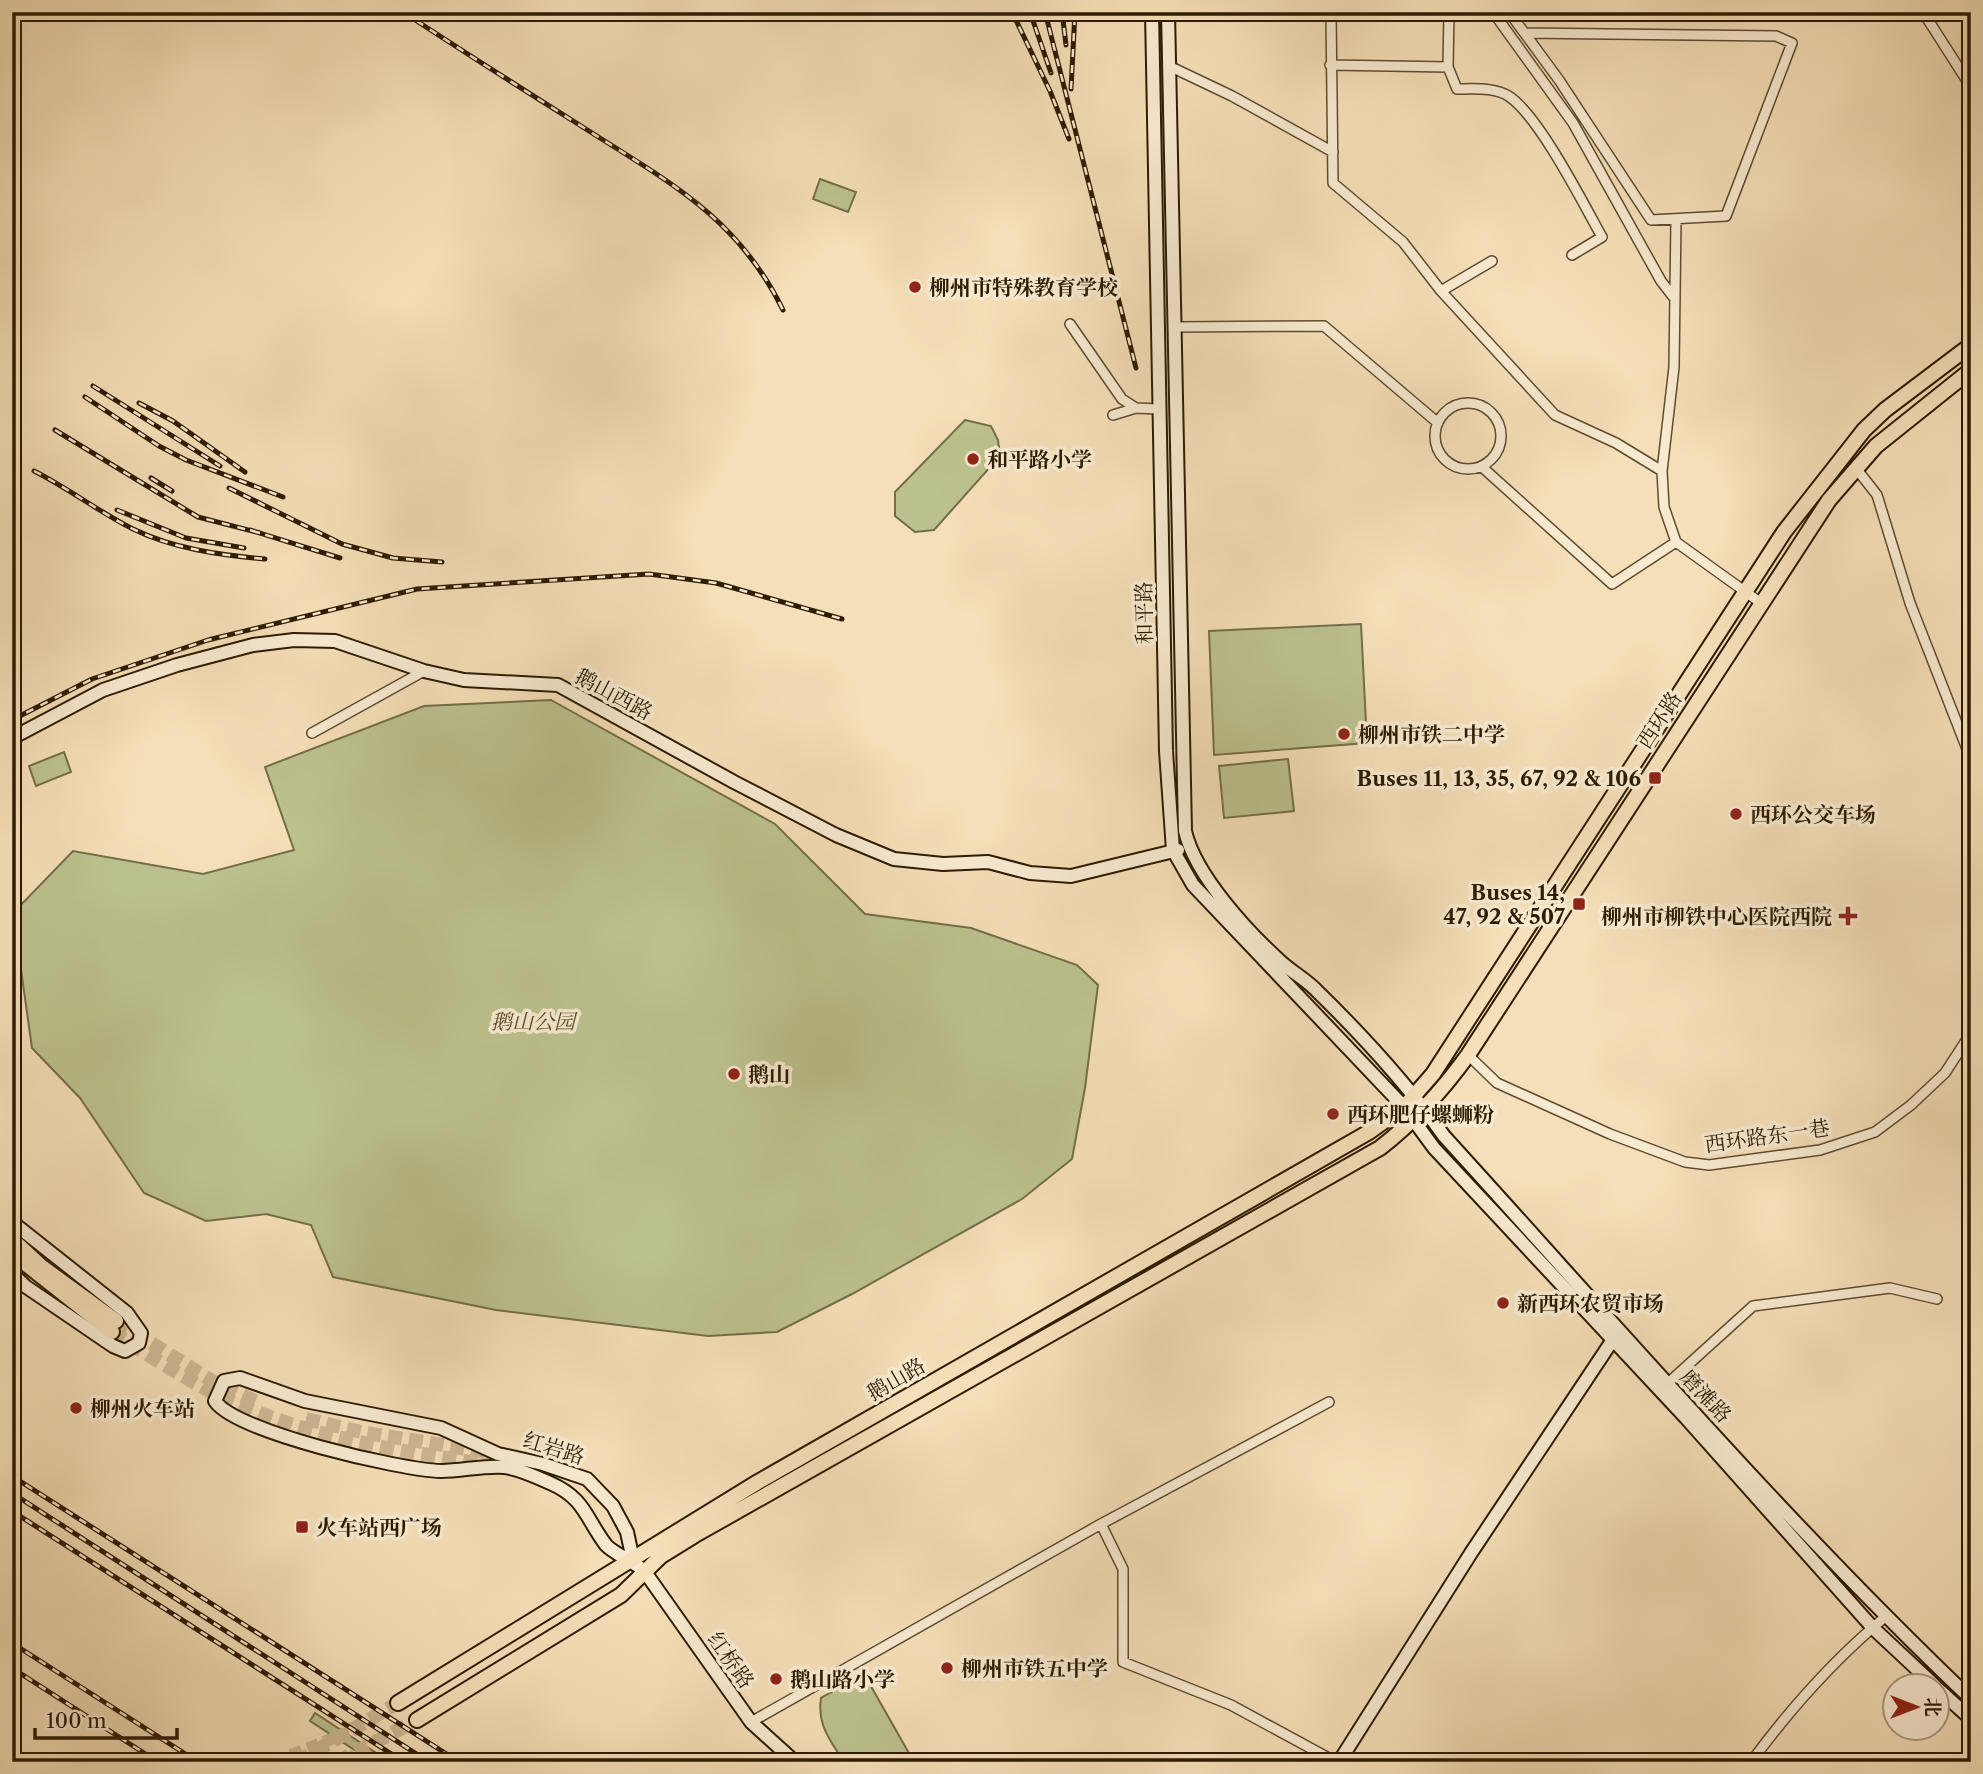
<svg xmlns="http://www.w3.org/2000/svg" width="1983" height="1774" font-family="'Libre Caslon Text','Noto Serif SC',serif">
  <style>
    .green { fill: #bcc28f; stroke: #746e48; stroke-width: 2 }
    .lines { fill: none; stroke-linecap: round; stroke-linejoin: round }
    .secondary-tunnel { stroke: #cdb894; stroke-width: 12; stroke-dasharray: 12 6; stroke-linecap: butt }
    .primary-tunnel { stroke: #cdb894; stroke-width: 14; stroke-dasharray: 14 7; stroke-linecap: butt }
    .street-casing { stroke: #5f4c30; stroke-width: 12 }
    .secondary-casing { stroke: #2d1b02; stroke-width: 16 }
    .primary-casing { stroke: #2d1b02; stroke-width: 18 }
    .street { stroke: #f8ead1; stroke-width: 9 }
    .secondary { stroke: #f8ead1; stroke-width: 12 }
    .primary { stroke: #f5dfb8; stroke-width: 14 }
    .rail-casing { stroke: #2d1b02; stroke-width: 5 }
    .rail { stroke: #f8ead1; stroke-width: 2.5; stroke-dasharray: 8; stroke-linecap: butt }
    .poi-dot { fill: #8f2418; stroke: #f8ead1; stroke-width: 2.5 }
    .labels { text-anchor: middle; dominant-baseline: central; stroke-width: 7; stroke-linejoin: round; paint-order: stroke }
    .poi-label { font-size: 21px; font-weight: bold; fill: #2d1b02; stroke: #f8ead1; text-anchor: start }
    .street-label { font-size: 21px; fill: #2d1b02; stroke: #f8ead1 }
    .park-label { font-size: 21px; font-style: italic; fill: #584d2c; stroke: #f8ead1 }
  </style>
  <rect width="100%" height="100%" fill="#f5dfb8"/>
  <filter id="stains"><feTurbulence type="fractalNoise" baseFrequency=".00286" numOctaves="4"/><feColorMatrix values="0 0 0 0 .2 0 0 0 0 .09 0 0 0 0 .02 0 0 0 .5 -.17"/></filter>
  <radialGradient id="worn" r=".72"><stop offset=".6" stop-color="#630" stop-opacity="0"/><stop offset="1" stop-color="#630" stop-opacity=".3"/></radialGradient>
  <!-- green -->
  <path class="green" d="M820 179 856 192 848 212 813 199Z
    M965 420 991 426 998 440 1000 456 934 530 915 532 895 516V492Z
    M1361 624 1367 743 1214 755 1209 631Z
    M551 700 775 824 865 914 971 928 1077 965 1098 985 1085 1088 1072 1159 1022 1199 852 1294 777 1332 708 1336 496 1310 333 1277 311 1225 266 1214 206 1221 144 1193 80 1098 32 1048 13 913 73 851 203 874 294 850 265 767 424 706Z
    M64 752 71 772 36 786 29 766Z
    M1288 759 1294 811 1224 818 1219 766Z
    M864 1674 914 1762H844C830 1740 817 1725 821 1698Z
    M315 1713 390 1762H373L310 1721Z"/>
  <g class="lines">
    <!-- secondary-tunnel -->
    <path class="secondary-tunnel" d="M274 1762 349 1732
      M346 1762 365 1747"/>
    <!-- primary-tunnel -->
    <path class="primary-tunnel" d="M116 1321 212 1381 261 1404
      M112 1332C156 1359 199 1389 247 1408 324 1440 408 1452 491 1465
      M306 1419 366 1433 493 1453
      M297 1762 398 1703
      M337 1762 417 1720"/>
    <defs>
      <path id="street" d="M1331 12 1333 183 1403 242 1441 291 1555 415 1616 443 1662 471
        M1449 12 1448 67 1457 89C1474 89 1496 87 1510 97 1540 118 1583 203 1602 237L1572 255
        M1493 12 1573 123 1661 281 1675 299
        M1509 12 1559 80 1651 220 1726 216 1792 43 1776 36 1525 33
        M1923 12 1971 87
        M1330 65 1448 67
        M1169 66 1232 96 1333 152
        M1676 220 1674 367 1662 471 1664 507 1676 542 1761 603
        M1441 291 1492 261
        M1070 324 1122 399 1136 408 1159 409
        M1175 327 1324 326 1438 423
        M1435 436a33 33 0 1 1 66 0a33 33 0 1 1-66 0Z
        M1113 415 1136 408
        M1482 467 1612 584 1676 542
        M1855 467 1877 495 1910 603 1971 759
        M312 733 424 671
        M1468 1055 1497 1083 1610 1134 1685 1162 1709 1165 1820 1150 1875 1132 1911 1105 1945 1073 1971 1033
        M1668 1383 1753 1306 1890 1288 1937 1299
        M1101 1524 1123 1569V1662L1231 1705 1336 1762
        M751 1722 1101 1524 1329 1402
        M1751 1762C1790 1709 1835 1659 1885 1617"/>
      <path id="secondary" d="M1152 12 1166 751 1173 850 1193 885 1404 1107 1434 1148 1686 1418 1873 1628 1935 1686
        M1168 12 1185 831C1195 875 1247 931 1281 962 1293 973 1307 980 1318 992 1364 1037 1407 1084 1444 1136 1617 1326 1785 1522 1971 1699
        M12 738 103 690 177 665 253 645 294 640 335 641 424 671 464 680 558 685 734 782 836 835 894 859 943 864 988 862 1030 873 1071 876 1178 850
        M12 1222 127 1313 141 1333 139 1343 125 1351 113 1346 25 1286 12 1273
        M633 1560 627 1532 613 1506 587 1479 543 1464 498 1454 441 1428 305 1401 240 1378 224 1381 215 1401C235 1432 401 1470 441 1471 462 1471 484 1465 505 1467 519 1469 537 1477 550 1483 585 1498 586 1519 606 1545 614 1554 634 1561 645 1572L751 1722 795 1762
        M1938 1689 1971 1719
        M1339 1762 1471 1553 1616 1335"/>
      <path id="primary" d="M12 1239 42 1267 116 1321
        M12 1253 112 1332
        M398 1703 758 1482 1369 1132 1404 1107 1433 1074 1784 532 1864 430 1885 410 1971 345
        M417 1720 621 1595 661 1556 695 1535 1380 1148C1415 1121 1442 1091 1468 1055L1829 500 1876 446 1971 370"/>
    </defs>
    <!-- street casing -->
    <use href="#street" class="street-casing"/>
    <!-- secondary casing -->
    <use href="#secondary" class="secondary-casing"/>
    <!-- primary casing -->
    <use href="#primary" class="primary-casing"/>
    <!-- street -->
    <use href="#street" class="street"/>
    <!-- secondary -->
    <use href="#secondary" class="secondary"/>
    <!-- primary -->
    <use href="#primary" class="primary"/>
    <defs>
      <path id="rail" d="M403 12C461 50 519 87 578 124 663 179 736 214 783 310
        M1012 12 1050 91 1069 139
        M1030 12 1051 73
        M1045 12 1136 368
        M1062 12 1066 45
        M1071 89 1075 12
        M93 386 220 466
        M85 397 159 446 186 460 283 497
        M139 403 173 421 245 472
        M55 430 198 517 260 533
        M34 471C68 488 99 512 133 529 174 549 220 555 265 559
        M151 478 172 491
        M229 488 342 544 393 558 442 562
        M117 510 186 538 244 548
        M250 530 340 558
        M12 720 92 679 208 640 417 589 649 574 716 583 842 619
        M12 1476 459 1762
        M12 1493 429 1762
        M12 1511 404 1762
        M12 1643 198 1762
        M12 1668 158 1762"/>
    </defs>
    <!-- rail casing -->
    <use href="#rail" class="rail-casing"/>
    <!-- rail -->
    <use href="#rail" class="rail"/>
  </g>
  <!-- markers -->
  <g class="poi-dot">
    <circle cx="915" cy="287" r="7"/>
    <circle cx="973" cy="459" r="7"/>
    <circle cx="1344" cy="734" r="7"/>
    <rect x="1648" y="771" width="14" height="14" rx="3.5"/>
    <circle cx="1736" cy="814" r="7"/>
    <rect x="1572" y="897" width="14" height="14" rx="3.5"/>
    <path d="M1844.5 905.5h7v7h7v7h-7v7h-7v-7h-7v-7h7z"/>
    <circle cx="734" cy="1074" r="7"/>
    <circle cx="1333" cy="1114" r="7"/>
    <circle cx="1503" cy="1303" r="7"/>
    <circle cx="76" cy="1408" r="7"/>
    <rect x="295" y="1520" width="14" height="14" rx="3.5"/>
    <circle cx="947" cy="1668" r="7"/>
    <circle cx="776" cy="1679" r="7"/>
  </g>
  <g class="labels">
    <!-- poi labels -->
    <g class="poi-label">
      <text x="929" y="287">柳州市特殊教育学校</text>
      <text x="987" y="459">和平路小学</text>
      <text x="1358" y="734">柳州市铁二中学</text>
      <text x="1641" y="778" text-anchor="end">Buses 11, 13, 35, 67, 92 &amp; 106</text>
      <text x="1750" y="814">西环公交车场</text>
      <text x="1565" y="892" text-anchor="end">Buses 14,<tspan x="1565" dy="24">47, 92 &amp; 507</tspan></text>
      <text x="1832" y="916" text-anchor="end">柳州市柳铁中心医院西院</text>
      <text x="748" y="1074">鹅山</text>
      <text x="1347" y="1114">西环肥仔螺蛳粉</text>
      <text x="1517" y="1303">新西环农贸市场</text>
      <text x="90" y="1408">柳州火车站</text>
      <text x="316" y="1527">火车站西广场</text>
      <text x="961" y="1668">柳州市铁五中学</text>
      <text x="790" y="1679">鹅山路小学</text>
    </g>
    <!-- street labels -->
    <g class="street-label">
      <text transform="translate(1144 613) rotate(-91)">和平路</text>
      <text transform="translate(614 694) rotate(28)">鹅山西路</text>
      <text transform="translate(1659 720) rotate(-57)">西环路</text>
      <text transform="translate(1767 1136) rotate(-8)">西环路东一巷</text>
      <text transform="translate(896 1379) rotate(-30)">鹅山路</text>
      <text transform="translate(1706 1396) rotate(47)">磨滩路</text>
      <text transform="translate(554 1448) rotate(17)">红岩路</text>
      <text transform="translate(731 1660) rotate(55)">红桥路</text>
    </g>
    <!-- park labels -->
    <g class="park-label">
      <text x="533" y="1021">鹅山公园</text>
    </g>
  </g>
  <!-- margin -->
  <rect width="1983" height="1774" fill="none" stroke="#f5dfb8" stroke-width="42"/>
  <rect x="14" y="14" width="1955" height="1746" fill="none" stroke="#2d1b02" stroke-width="3.5"/>
  <rect x="21" y="21" width="1941" height="1732" fill="none" stroke="#2d1b02" stroke-width="2"/>
  <!-- north arrow -->
  <g transform="translate(1916 1707) rotate(90)"><circle r="33" fill="#f8ead1" stroke="#a7977e" stroke-width="2"/>
  <path d="M0-5L12 26L0 18L-12 26Z" fill="#8f2418"/>
  <text y="-10" font-size="19" font-weight="bold" text-anchor="middle" fill="#2d1b02">北</text>
  </g>
  <!-- scale -->
  <path d="M35 1728v10h142v-10" fill="none" stroke="#2d1b02" stroke-width="3.5"/>
  <text x="46" y="1728" font-size="21" fill="#2d1b02" stroke="#f8ead1" stroke-width="5" paint-order="stroke">100 m</text>
  <rect width="100%" height="100%" filter="url(#stains)"/>
  <rect width="100%" height="100%" fill="url(#worn)"/>
</svg>
